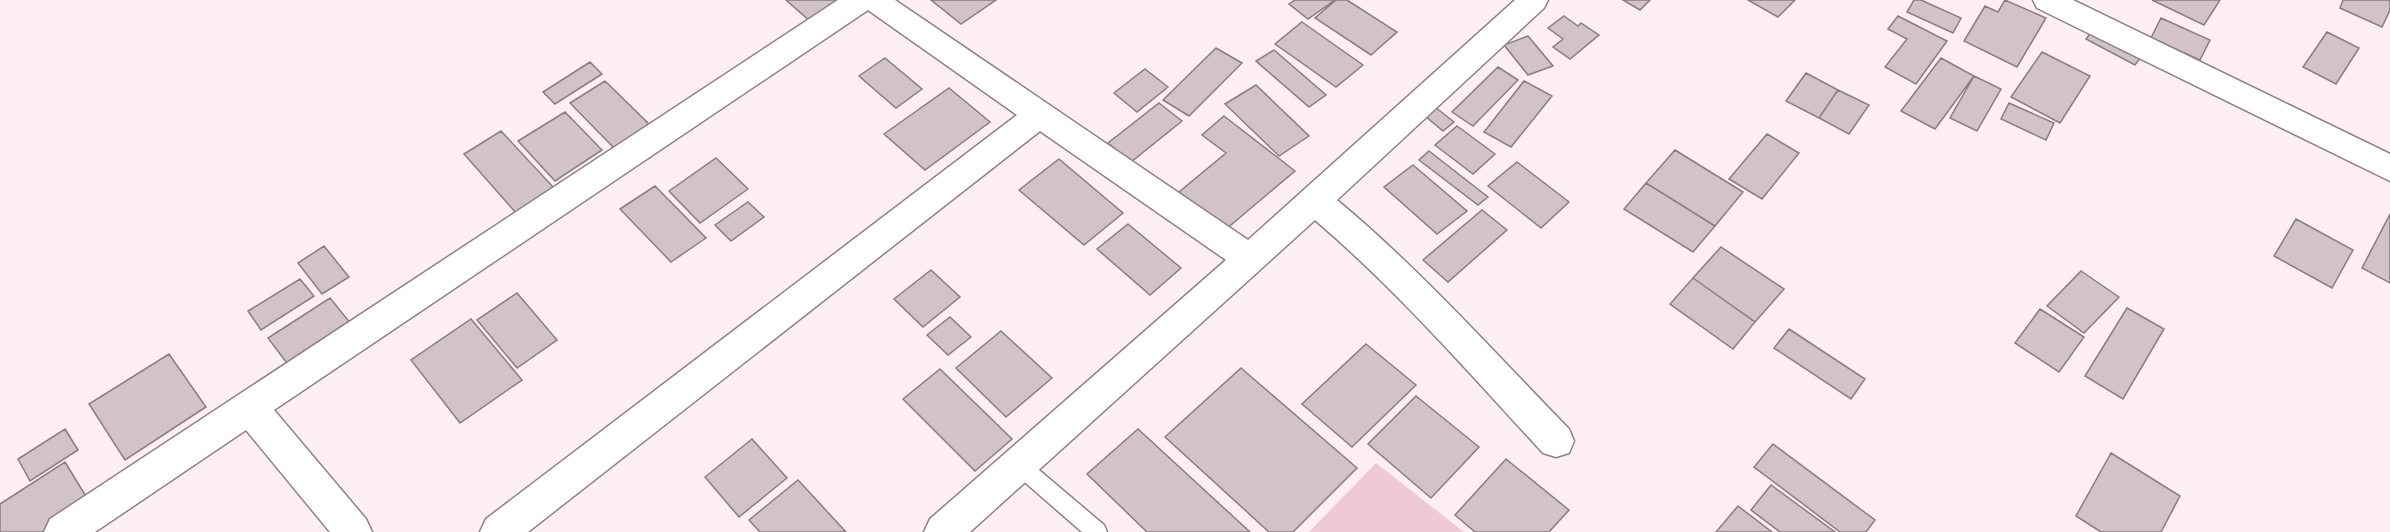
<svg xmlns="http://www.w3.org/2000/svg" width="2390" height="532" font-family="Quicksand,sans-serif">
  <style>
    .green { fill: #efc9d8 }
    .building { fill: #d1c3c8; stroke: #8a7c82; stroke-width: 1.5 }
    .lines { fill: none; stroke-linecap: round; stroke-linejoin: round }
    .lane-casing { stroke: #8f8187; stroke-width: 3 }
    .street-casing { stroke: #8f8187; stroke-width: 3 }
    .lane { fill: #fff; fill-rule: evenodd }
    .street { fill: #fff; fill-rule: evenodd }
  </style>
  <rect width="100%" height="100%" fill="#feeff4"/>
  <!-- green -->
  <path class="green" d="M1376 463 1464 532H1309Z"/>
  <!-- building -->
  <path class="building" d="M786 0H838L811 22Z
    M931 0H996L961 24Z
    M1295 0H1335L1308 19 1289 4Z
    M1336 0H1347L1397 32 1371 55 1315 18Z
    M1623 0H1650L1640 10Z
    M1748 0H1795L1778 17Z
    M1914 0H1921L1961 18 1953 33 1907 12Z
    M2005 0 2046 18 2017 67 1964 41 1985 6 1998 12Z
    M2152 0H2220L2204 25Z
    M2343 0H2390V10L2382 27 2340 8Z
    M1564 16 1578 26 1581 23 1599 35 1570 59 1553 47 1563 39 1548 28Z
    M1898 16 1947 41 1916 84 1885 67 1907 39 1888 29Z
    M2161 18 2210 40 2200 60 2151 38Z
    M1302 22 1363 65 1336 87 1275 44Z
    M2094 29 2143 54 2135 65 2086 39Z
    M2327 32 2359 48 2336 84 2303 67Z
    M1528 36 1553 66 1528 75 1504 45Z
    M1216 48 1242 63 1189 116 1163 100Z
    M1274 50 1326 95 1309 107 1256 61Z
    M2042 52 2090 76 2060 123 2011 97Z
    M885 58 922 89 896 108 859 76Z
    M1941 58 1974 76 1935 129 1901 111Z
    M590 62 602 74 555 104 543 92Z
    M1498 67 1518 80 1473 126 1452 112Z
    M1145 69 1168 87 1137 112 1114 93Z
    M1806 73 1838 90 1819 118 1786 101Z
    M1974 76 2001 89 1977 131 1950 118Z
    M605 81 651 126 615 149 570 103Z
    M1524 81 1552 96 1511 147 1484 132Z
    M1256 85 1309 136 1279 156 1225 104Z
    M949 88 990 122 925 170 884 134Z
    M1838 90 1869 105 1849 134 1819 118Z
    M1159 103 1182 121 1131 162 1108 143Z
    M2009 103 2054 123 2046 140 2001 119Z
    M1435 107 1454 122 1443 131 1425 116Z
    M565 112 602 150 555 181 518 141Z
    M1224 116 1295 171 1225 230 1179 192 1226 153 1202 135Z
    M1457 126 1495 154 1473 174 1435 145Z
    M501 131 555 189 517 214 464 154Z
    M1767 134 1799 153 1762 199 1729 179Z
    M1675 150 1743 192 1715 226 1646 183Z
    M1429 151 1488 197 1478 205 1419 160Z
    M716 158 748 189 700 223 669 191Z
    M1059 159 1123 213 1084 245 1019 190Z
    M1517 162 1569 202 1541 228 1488 186Z
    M1413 165 1467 211 1437 234 1384 187Z
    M1646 183 1715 226 1693 252 1624 209Z
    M655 186 706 238 671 262 620 209Z
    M748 202 764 217 731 241 715 225Z
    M1482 210 1507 230 1448 282 1423 260Z
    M2390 214V283L2362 268Z
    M2296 219 2353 250 2332 288 2274 256Z
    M1128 224 1181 268 1150 295 1097 249Z
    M324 246 349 277 322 294 298 263Z
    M1721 247 1784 289 1755 322 1693 278Z
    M931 270 960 297 923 327 894 299Z
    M2081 271 2119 297 2084 333 2047 306Z
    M1693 278 1755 322 1733 349 1670 304Z
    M300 279 314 296 261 330 248 311Z
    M517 293 557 340 517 368 477 320Z
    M330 298 352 325 289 366 268 338Z
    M2127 308 2164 329 2123 399 2085 376Z
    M2040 309 2084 337 2059 372 2015 343Z
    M950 317 971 337 948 355 927 335Z
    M471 319 522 380 460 423 411 360Z
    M1789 329 1865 379 1851 399 1774 348Z
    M1001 331 1052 378 1006 417 956 368Z
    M1366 344 1416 385 1352 447 1302 404Z
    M169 354 206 407 125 460 89 404Z
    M1241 368 1357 468 1293 532H1269L1165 437Z
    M940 369 1012 439 975 471 903 399Z
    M1416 396 1479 447 1431 498 1368 444Z
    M65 429 78 450 30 481 18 459Z
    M1138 429 1250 532H1147L1087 474Z
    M752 439 787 478 739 517 705 477Z
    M1773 444 1875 520 1866 532H1840L1754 467Z
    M2111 453 2180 496 2161 532H2101L2076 516Z
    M1506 459 1569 510 1549 532H1475L1455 515Z
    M65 462 90 503 47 532H0V504Z
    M798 480 846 532H760L749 520Z
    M1771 485 1835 532H1780L1751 510Z
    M1738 506 1772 532H1716Z"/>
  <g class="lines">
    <defs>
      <path id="lane" d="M1019 456 1026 459 1104 525 1107 532H1082L1012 471 1009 465 1012 459Z"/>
      <path id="street" d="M838 0H895L1248 240 1515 0H1548L1544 8 1337 200C1421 270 1493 351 1569 429L1574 441 1569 453 1556 457 1543 453C1469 373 1398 291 1315 220L970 532H924L930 519 1226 260 1040 131 528 532H480L486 519 1017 115 868 10 274 410 366 519 372 532H330L246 430 95 532H44L50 519Z
        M2033 0H2073L2390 154V181L2037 8Z"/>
    </defs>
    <!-- lane casing -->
    <use href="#lane" class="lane-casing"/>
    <!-- street casing -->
    <use href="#street" class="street-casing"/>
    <!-- lane -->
    <use href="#lane" class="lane"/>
    <!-- street -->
    <use href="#street" class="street"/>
  </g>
</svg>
